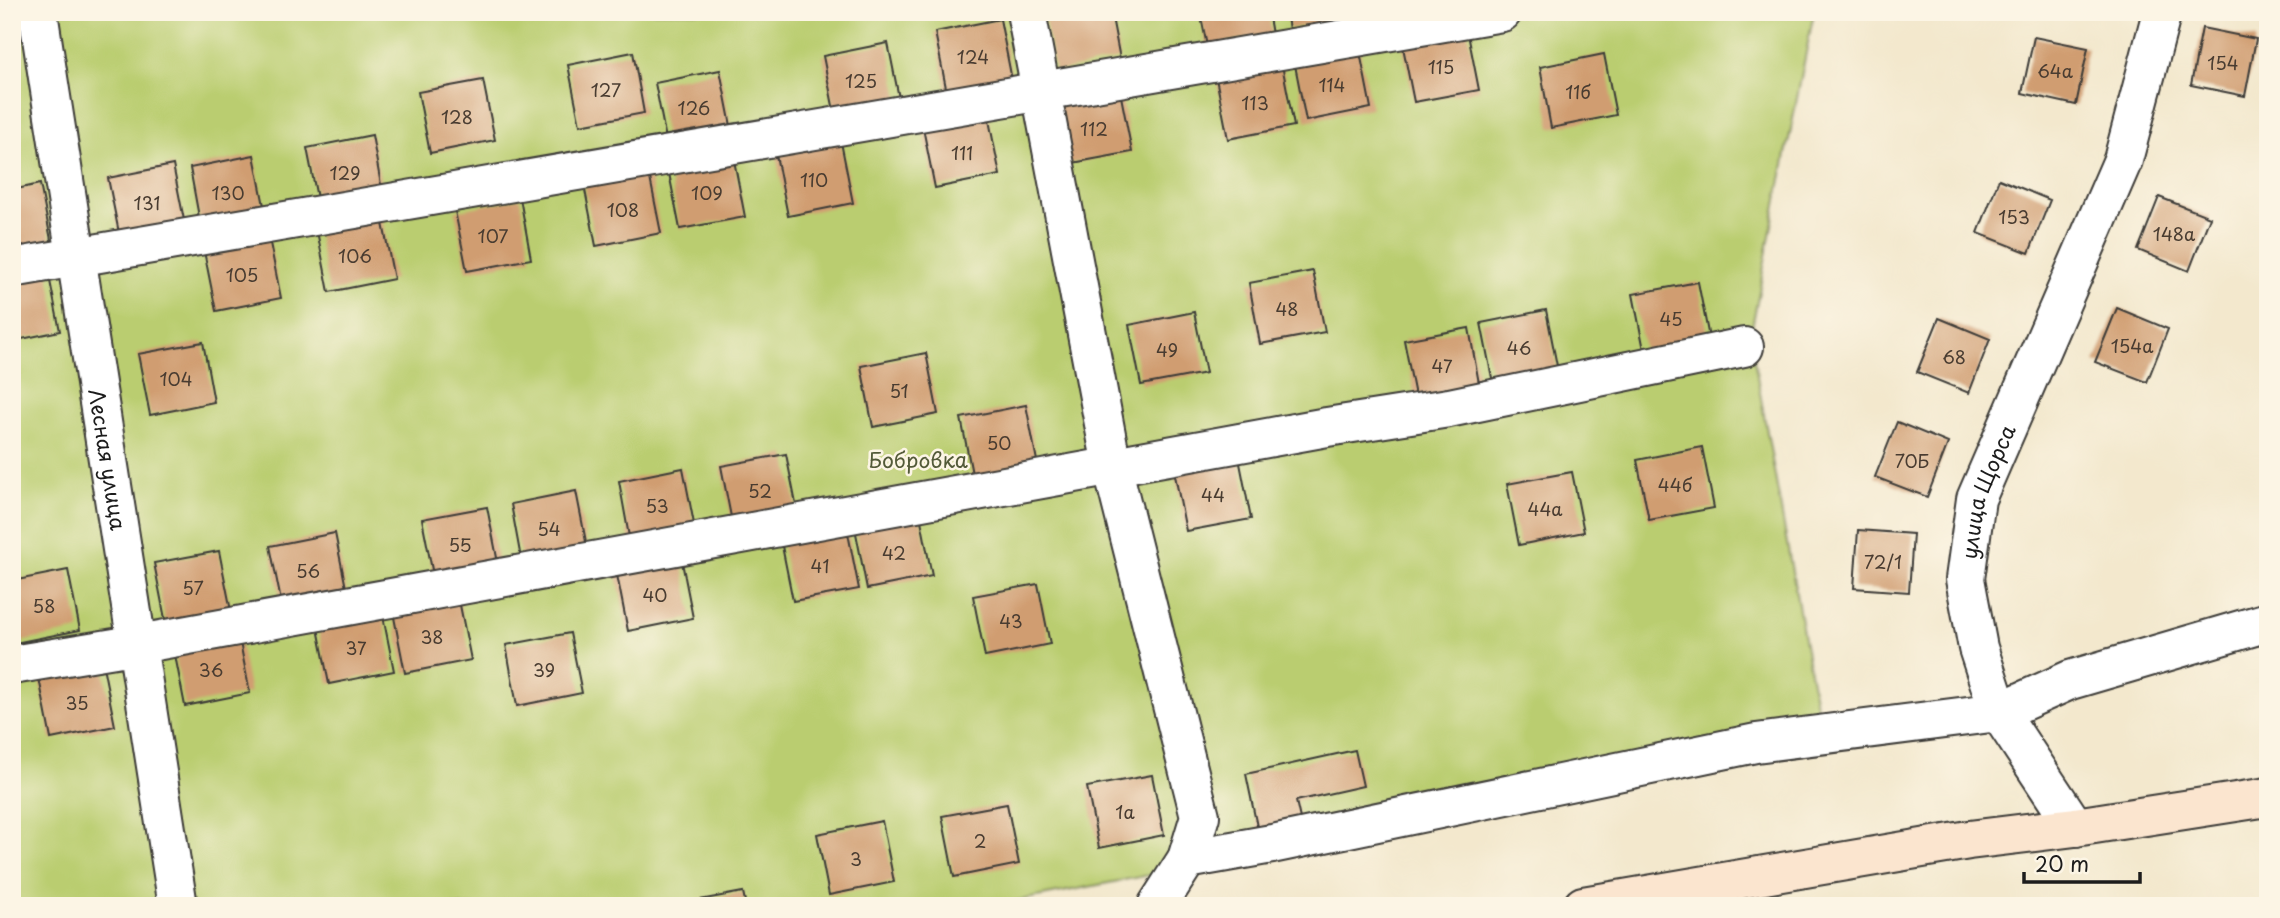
<svg xmlns="http://www.w3.org/2000/svg" width="2280" height="918" font-family="'Playpen Sans',sans-serif">
  <style>
    .green { fill: #bacd70; stroke: #6b7446; stroke-width: 2 }
    .building { fill: #d09d71 }
    .lines { fill: none; stroke-linecap: round; stroke-linejoin: round }
    .street-casing { stroke: #3c3b37; stroke-width: 42 }
    .secondary-casing { stroke: #3c3b37; stroke-width: 42 }
    .street { stroke: #fff; stroke-width: 38 }
    .secondary { stroke: #fbe5cf; stroke-width: 38 }
    .labels { text-anchor: middle; dominant-baseline: central; stroke-width: 5; stroke-linejoin: round; paint-order: stroke }
    .number-label { font-size: 18px; fill: #493c31 }
    .street-label { font-size: 21px; fill: #1c1c1c; stroke: #fcf5e5 }
    .park-label { font-size: 21px; fill: #535a39; stroke: #fcf5e5 }
  </style>
  <rect width="100%" height="100%" fill="#fcf5e5"/>
  <filter id="ink" filterUnits="userSpaceOnUse"><feTurbulence type="fractalNoise" baseFrequency=".0143" numOctaves="2"/><feDisplacementMap in="SourceGraphic" scale="14" xChannelSelector="R" yChannelSelector="G"/><feConvolveMatrix kernelMatrix="1 2 1 2 8 2 1 2 1" color-interpolation-filters="sRGB"/></filter>
  <filter id="wash" filterUnits="userSpaceOnUse"><feTurbulence type="fractalNoise" baseFrequency=".00686" numOctaves="4" result="noise"/><feDisplacementMap in="SourceGraphic" scale="28" xChannelSelector="R" yChannelSelector="G"/><feGaussianBlur stdDeviation="1.57" result="paint"/><feColorMatrix in="noise" values="0 0 0 0 0 0 0 0 0 0 0 0 0 0 0 0 0 1.4 0 .05"/><feComposite in="paint" operator="in"/></filter>
  <g filter="url(#wash)">
    <rect width="100%" height="100%" fill="#f3e8cd"/>
    <!-- green -->
    <path class="green" d="M12 12H1814L1750 337 1823 744 991 906H12Z"/>
    <g id="blocks">
      <!-- building -->
      <path class="building" d="M1043 12H1111L1120 59 1055 72Z
        M1200 12H1268L1272 34 1207 46Z
        M1286 12H1353L1354 17 1289 29Z
        M1000 19 1012 80 947 93 935 32Z
        M2202 28 2256 39 2245 96 2191 85Z
        M1467 29 1479 90 1414 102 1402 42Z
        M2034 37 2088 48 2076 105 2022 93Z
        M888 43 900 103 835 116 823 56Z
        M1359 47 1371 108 1306 121 1294 60Z
        M633 52 644 113 580 125 568 65Z
        M1604 54 1616 115 1551 128 1540 67Z
        M1282 65 1294 126 1228 139 1216 78Z
        M720 70 732 131 667 144 655 83Z
        M483 80 495 140 430 153 418 92Z
        M1120 91 1132 152 1067 164 1056 104Z
        M988 115 1000 175 935 188 923 128Z
        M372 135 383 196 319 208 307 148Z
        M841 142 853 203 788 216 776 155Z
        M254 155 266 216 201 228 190 168Z
        M733 155 745 217 680 229 668 168Z
        M173 165 185 225 120 238 108 178Z
        M649 173 661 233 596 246 584 185Z
        M1999 179 2050 200 2029 253 1978 233Z
        M40 184 52 245 12 253V190Z
        M2159 197 2210 217 2189 271 2138 250Z
        M520 198 531 259 467 271 455 211Z
        M382 218 394 279 329 292 317 231Z
        M269 238 281 298 216 311 204 251Z
        M48 271 60 331 12 341V278Z
        M1313 271 1325 332 1260 344 1249 283Z
        M1698 282 1710 343 1645 355 1633 294Z
        M2117 308 2168 329 2147 382 2095 362Z
        M1546 310 1558 371 1493 383 1481 323Z
        M1194 312 1206 373 1141 385 1129 325Z
        M1939 318 1990 339 1969 393 1917 372Z
        M1469 328 1480 389 1416 401 1404 340Z
        M203 342 214 402 150 415 138 354Z
        M926 353 938 414 873 427 861 366Z
        M1026 405 1038 466 973 479 961 418Z
        M1897 422 1948 443 1927 497 1875 477Z
        M1702 447 1714 508 1649 520 1637 460Z
        M786 454 798 514 733 527 721 466Z
        M1239 458 1251 519 1186 531 1174 470Z
        M683 468 695 529 630 542 619 481Z
        M1572 472 1584 532 1519 545 1507 484Z
        M576 491 588 552 522 564 511 504Z
        M487 507 499 568 434 580 422 519Z
        M920 515 932 576 867 589 855 528Z
        M847 528 859 589 793 601 781 541Z
        M1858 530 1913 534 1909 592 1854 588Z
        M335 533 347 593 282 606 270 546Z
        M219 551 231 611 166 624 154 563Z
        M681 557 693 618 628 631 616 570Z
        M68 570 80 630 15 643 12 631V581Z
        M1038 584 1050 644 985 657 973 596Z
        M459 600 471 660 405 673 393 612Z
        M382 611 394 671 329 684 317 623Z
        M238 632 250 693 185 706 173 645Z
        M570 633 582 693 517 706 506 645Z
        M103 666 115 726 51 739 39 678Z
        M1355 750 1363 786 1296 801 1303 832 1260 841 1246 774Z
        M1152 775 1164 835 1099 848 1087 787Z
        M1007 804 1019 864 954 877 942 816Z
        M882 821 894 882 829 895 817 834Z
        M743 892 746 906H678V904Z"/>
    </g>
  </g>
  <g filter="url(#ink)">
    <use href="#blocks" fill-opacity="0" stroke="#3c3b37" stroke-width="2"/>
    <g class="lines">
      <defs>
        <g id="street">
          <path id="s1" d="M38 12C83 310 134 607 178 906"/>
          <path d="M1026 12 1112 466 1200 816 1187 859 1157 906"/>
          <path d="M12 268 1502 12"/>
          <path d="M12 665 139 644 1327 427 1449 408 1744 347"/>
          <path id="s2" d="M2075 827 1999 712 1978 648 1965 579 1976 499 2123 160 2162 12"/>
          <path d="M1187 859 1272 844 1756 743 1999 712 2070 680 2268 622"/>
        </g>
        <path id="secondary" d="M1583 906 1969 840 2075 827 2268 797"/>
      </defs>
      <!-- street casing -->
      <use href="#street" class="street-casing"/>
      <!-- secondary casing -->
      <use href="#secondary" class="secondary-casing"/>
      <!-- street -->
      <use href="#street" class="street"/>
      <!-- secondary -->
      <use href="#secondary" class="secondary"/>
    </g>
  </g>
  <g class="labels">
    <!-- number labels -->
    <g class="number-label">
      <text x="973" y="56">124</text>
      <text x="2223" y="62">154</text>
      <text x="1441" y="66">115</text>
      <text x="2055" y="70">64а</text>
      <text x="861" y="80">125</text>
      <text x="1332" y="84">114</text>
      <text x="606" y="89">127</text>
      <text x="1578" y="91">11б</text>
      <text x="1255" y="102">113</text>
      <text x="694" y="107">126</text>
      <text x="457" y="116">128</text>
      <text x="1094" y="128">112</text>
      <text x="962" y="152">111</text>
      <text x="345" y="172">129</text>
      <text x="814" y="179">110</text>
      <text x="228" y="192">130</text>
      <text x="707" y="192">109</text>
      <text x="147" y="202">131</text>
      <text x="623" y="209">108</text>
      <text x="2014" y="216">153</text>
      <text x="2174" y="233">148а</text>
      <text x="493" y="235">107</text>
      <text x="355" y="255">106</text>
      <text x="242" y="274">105</text>
      <text x="1287" y="308">48</text>
      <text x="1671" y="318">45</text>
      <text x="2132" y="345">154а</text>
      <text x="1519" y="347">46</text>
      <text x="1167" y="349">49</text>
      <text x="1954" y="356">68</text>
      <text x="1442" y="365">47</text>
      <text x="176" y="378">104</text>
      <text x="899" y="390">51</text>
      <text x="999" y="442">50</text>
      <text x="1912" y="460">70Б</text>
      <text x="1675" y="484">44б</text>
      <text x="760" y="490">52</text>
      <text x="1213" y="494">44</text>
      <text x="657" y="505">53</text>
      <text x="1545" y="508">44а</text>
      <text x="549" y="528">54</text>
      <text x="460" y="544">55</text>
      <text x="894" y="552">42</text>
      <text x="1883" y="561">72/1</text>
      <text x="820" y="565">41</text>
      <text x="308" y="570">56</text>
      <text x="193" y="587">57</text>
      <text x="655" y="594">40</text>
      <text x="44" y="605">58</text>
      <text x="1011" y="620">43</text>
      <text x="432" y="636">38</text>
      <text x="356" y="647">37</text>
      <text x="211" y="669">36</text>
      <text x="544" y="669">39</text>
      <text x="77" y="702">35</text>
      <text x="1125" y="811">1а</text>
      <text x="980" y="840">2</text>
      <text x="856" y="858">3</text>
    </g>
    <!-- street labels -->
    <g class="street-label">
      <text stroke="none"><textPath href="#s1" startOffset="453">Лесная улица</textPath></text>
      <text stroke="none"><textPath href="#s2" startOffset="366">улица Щорса</textPath></text>
    </g>
    <!-- park labels -->
    <g class="park-label">
      <text x="918" y="459">Бобровка</text>
    </g>
  </g>
  <!-- margin -->
  <rect width="2280" height="918" fill="none" stroke="#fcf5e5" stroke-width="42"/>
  <!-- scale -->
  <path d="M2024 872v10h116v-10" fill="none" stroke="#1c1c1c" stroke-width="3.5"/>
  <text x="2035" y="872" font-size="21" fill="#1c1c1c" stroke="#fcf5e5" stroke-width="5" paint-order="stroke">20 m</text>
</svg>
